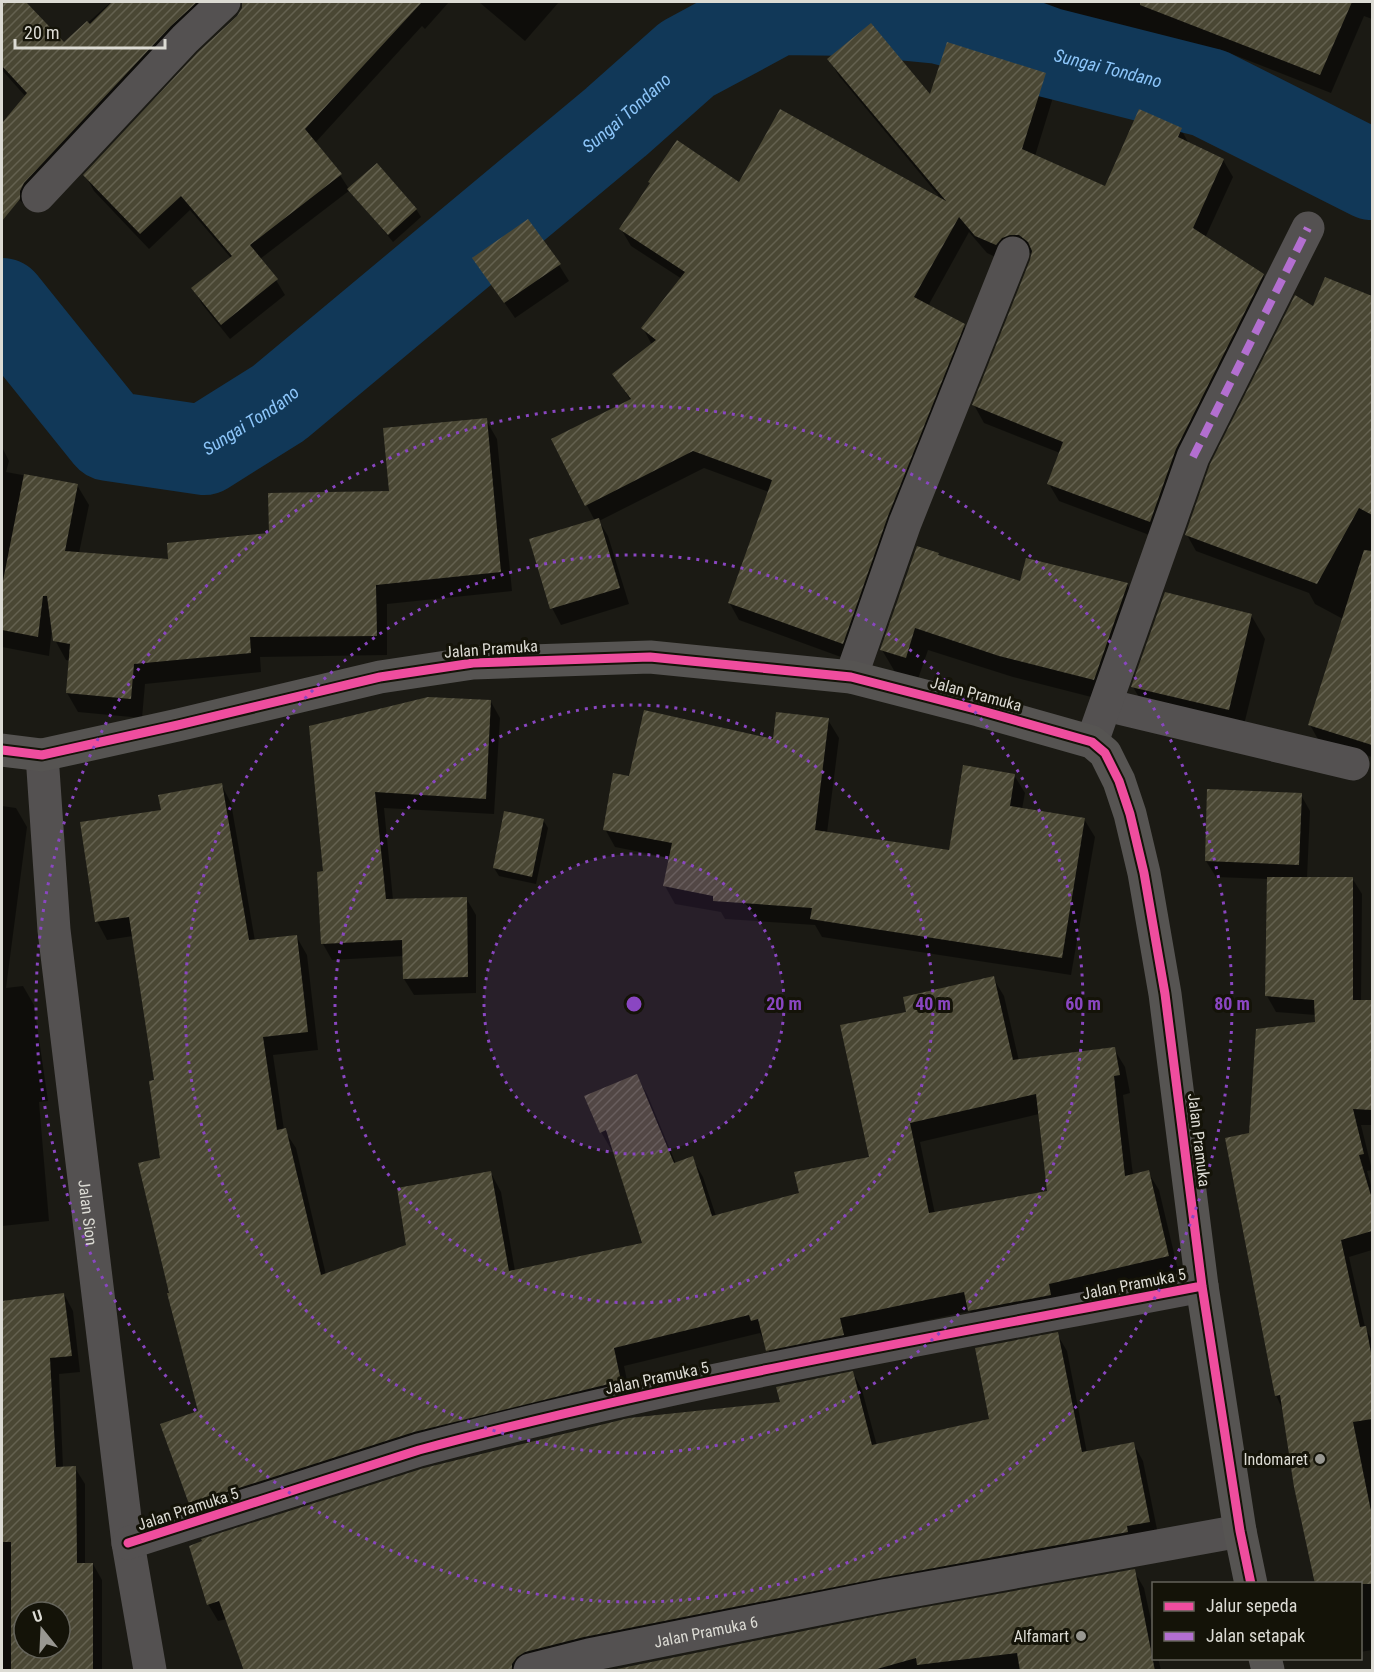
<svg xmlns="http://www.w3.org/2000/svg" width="1374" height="1672" font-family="'Roboto Condensed',sans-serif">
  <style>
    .shadow { fill: #0007; fill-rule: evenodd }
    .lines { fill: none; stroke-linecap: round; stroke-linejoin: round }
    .river { stroke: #113858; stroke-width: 90 }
    .building { fill: url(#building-hatch); fill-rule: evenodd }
    .street { stroke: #545151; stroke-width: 33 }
    .secondary { stroke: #565452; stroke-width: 33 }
    .quiet { stroke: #b36fd0; stroke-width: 8; stroke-dasharray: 15 8; stroke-linecap: butt }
    .cycleway-casing { stroke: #141308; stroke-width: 13 }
    .cycleway { stroke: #ef4d9e; stroke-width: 9 }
    .ring { fill: none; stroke: #8a46c2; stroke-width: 3; stroke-dasharray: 3 6 }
    .poi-dot { fill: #989791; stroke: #141308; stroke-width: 2 }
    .labels { text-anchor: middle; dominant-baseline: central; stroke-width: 6; stroke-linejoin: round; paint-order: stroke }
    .street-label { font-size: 16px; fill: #dcdbd4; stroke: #141308 }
    .poi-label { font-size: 16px; fill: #dcdbd4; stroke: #141308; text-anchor: end }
    .water-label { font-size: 18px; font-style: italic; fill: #8cc5f9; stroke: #141308 }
    .centre { fill: #8a46c2; stroke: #141308; stroke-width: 3 }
    .ring-label { font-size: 18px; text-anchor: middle; font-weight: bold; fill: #8a46c2; stroke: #141308; stroke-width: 6; stroke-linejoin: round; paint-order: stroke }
  </style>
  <defs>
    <pattern id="building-hatch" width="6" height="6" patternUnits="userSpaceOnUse" patternTransform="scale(1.5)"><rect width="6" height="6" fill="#4a4734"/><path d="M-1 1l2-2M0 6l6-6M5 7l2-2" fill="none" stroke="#646150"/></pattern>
  </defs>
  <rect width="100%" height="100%" fill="#1b1a14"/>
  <!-- shadow -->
  <path class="shadow" d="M2 2H24L64 44 111 2H224L29 208 2 186V125L26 97 2 70Z
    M243 2H327L336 11 344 2H449L425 29 422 26 315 143 340 175 349 189 416 209 421 217 393 242 350 190 260 259 276 280 285 295 230 339 202 304 193 288 231 258 190 210 149 249 94 191 85 175 238 17 244 7Z
    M479 2H559L525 41Z
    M1038 2H1372V19L1364 16 1331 93 1219 49 1215 60 1157 41 1153 54 1048 25 1037 6Z
    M829 59 931 97 1045 74 1055 91 1035 156 1106 188 1181 129 1189 144 1223 160 1233 177 1205 238 1263 275 1273 293 1160 539 1059 501 1049 484 1060 453 984 423 974 405 1033 254 1020 251 1006 262 987 253 969 232 928 306 963 325 974 342 852 661 739 620 729 602 769 492 704 468 599 521 608 536 629 604 561 625 552 608 595 521 553 440 631 401 614 374 652 345 643 328 682 279 631 246 621 229 740 184 943 201 839 76Z
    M474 258 559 265 569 281 515 318Z
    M1325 279 1372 298V757L1319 741 1310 725 1343 619 1315 604 1309 593 1196 551 1187 535 1314 309Z
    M486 420 497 439 512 591 387 604V655L260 657 261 672 145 684 142 718 78 712 67 693 70 661 66 660 55 640 52 629 49 656 2 647V447L9 461 6 472 77 485 89 505 79 553 170 561 270 534 391 492Z
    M938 554 939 557 1021 583 1127 584 1140 607 1107 701 1013 677 928 650 918 679 895 672 882 650Z
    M1251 615 1265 639 1242 733 1147 711 1133 687Z
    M491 702 500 718 494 814 384 808 393 900 466 898 476 915V993L414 995 404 979V956L332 960 323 944 324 873 311 728Z
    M828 720 839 738 827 833 950 852 1014 775 1025 793 1022 809 1084 819 1095 837 1071 975 822 937 815 925 725 919 721 912 675 904 665 886 670 858 615 847 605 829 630 777 774 741Z
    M221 784 231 803 255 941 296 936 307 955 318 1050 273 1055 284 1130 296 1148 326 1275 408 1246 491 1173 501 1192 515 1271 644 1244 614 1150 612 1151 601 1132 636 1076 647 1094 676 1164 692 1158 703 1177 716 1216 800 1194 871 1158 908 1013 993 978 1004 996 1019 1061 1114 1049 1125 1067 1130 1093 1123 1095 1133 1175 1148 1172 1159 1190 1179 1274 980 1329 970 1311 849 1337 778 1369 760 1333 624 1366 631 1400 201 1522 190 1503 200 1411 162 1159 156 1081 133 936 107 940 97 921 163 812ZM1039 1114 1049 1192 935 1214 920 1142Z
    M1209 791 1301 795 1310 811 1307 878H1352L1362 894 1361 1002H1372V1125H1361L1372 1170 1367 1171 1372 1189V1250L1349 1257 1365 1327 1372 1340V1650L1360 1652V1584L1276 1395 1251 1135 1317 1023 1316 1015 1276 1012 1267 996 1268 879 1216 877 1206 861Z
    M2 806 16 808 27 827 6 988 23 986 34 1005 48 1101 39 1102 49 1221 2 1226Z
    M543 820 548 828 536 884 499 876 494 868Z
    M64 1294 73 1311 80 1372 59 1374 63 1468H75L85 1484V1564H93L102 1580V1670H2V1302ZM24 1612H60V1648H24Z
    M1057 1334 1067 1351 1087 1453 1133 1443 1143 1461 1159 1539 532 1670H245L227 1619 218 1621 208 1604 782 1403 853 1373 862 1390 877 1446 991 1420Z
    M1134 1571 1144 1588 1154 1634V1658H1158L1161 1670H615Z"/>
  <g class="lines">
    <!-- river -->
    <path class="river" id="s1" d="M2 303 109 436 204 450 279 403 616 122 687 59 778 10 858 11 940 19 992 32 1047 52 1209 93 1372 175"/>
  </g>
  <!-- building -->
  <path class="building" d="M2 2H26L64 42 87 21 90 24 112 2H197L171 26 24 183 20 191V199L2 221V123L27 93 2 66Z
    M242 2H422L305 129 342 174 250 245 278 279 221 325 191 288 232 256 181 196 140 234 83 175 198 52 237 16 242 8Z
    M1140 2H1352L1320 75 1140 5Z
    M871 23 930 94 947 42 1046 73 1022 149 1105 186 1139 109 1182 128 1178 137 1224 159 1193 228 1264 274 1176 449 1150 522 1047 484 1063 442 972 405 1030 260 1032 251 1028 242 1019 235H1010L1002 238 996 245 975 236 959 217 914 297 965 324 888 516 843 644 728 603 772 480 693 451 585 506 551 439 631 399 612 374 656 340 641 328 685 272 619 229 650 183 648 182 677 140 739 182 780 109 946 201 827 59Z
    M377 163 417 209 388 235 347 189Z
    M528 219 561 264 504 303 472 258Z
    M1325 277 1372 296V515L1359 508 1317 584 1185 535 1210 464 1295 295 1313 306Z
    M487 418 501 572 376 585 377 636 250 637 251 653 134 664 131 699 66 693 70 644 53 641 47 596H43L38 637 2 630V586L24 474 78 484 65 551 168 559 167 543 269 533 268 493 389 491 383 428Z
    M599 518 620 588 550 609 529 539Z
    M917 546 939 553 938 555 1020 581 1026 558 1128 583 1094 680 999 656 915 628 906 658 880 650Z
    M1364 550 1372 551V745L1308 725Z
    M1165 592 1252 614 1229 710 1131 687Z
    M428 697 491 700 486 799 375 792 386 899 467 897 468 977 403 979 402 940 321 944 317 872 323 871 309 726Z
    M644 710 773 739 776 712 829 718 815 830 949 850 963 765 1015 774 1010 806 1085 818 1062 958 810 919 812 908 713 901V896L663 886 672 843 603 830 613 773 629 776Z
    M222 783 249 940 297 935 308 1032 263 1037 277 1130 286 1128 321 1275 406 1245 397 1188 491 1171 509 1271 642 1243 606 1130 600 1133 584 1096 637 1074 674 1163 693 1156 712 1216 799 1193 794 1172 869 1157 840 1025 906 1012 903 997 994 976 1013 1060 1115 1047 1120 1075 1114 1076 1125 1176 1149 1170 1169 1256 1049 1284 1051 1295 968 1311 964 1292 840 1318 844 1335 766 1351 758 1319 751 1321 749 1315 614 1348 621 1381 414 1432 189 1504 160 1424 198 1411 167 1293H169L138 1163 160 1158 149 1081 154 1080 129 917 95 922 80 822 161 810 158 795ZM1036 1094 1047 1191 929 1213 910 1123Z
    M1207 789 1302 793 1299 865 1205 861Z
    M504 811 544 819 532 877 493 868Z
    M1267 877H1353V1000H1372V1110L1353 1109 1364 1154 1359 1155 1372 1199V1231L1341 1240 1360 1327 1366 1326 1372 1358V1419L1353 1422 1372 1516V1584H1315L1294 1487 1280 1395 1275 1396 1225 1138 1249 1133 1256 1029 1315 1022 1314 1000 1265 996Z
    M64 1293 72 1356 50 1358 56 1467 76 1466 77 1563H93V1671H11V1542H2V1301ZM24 1612H60V1648H24Z
    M1058 1332 1082 1452 1134 1442 1150 1522 1127 1526 1128 1532 880 1578 584 1637 525 1652 517 1657 512 1664V1671H244L219 1601 207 1605 189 1546 202 1541 201 1539 424 1468 629 1418 780 1402 776 1387 853 1371 872 1445 989 1419 975 1348Z
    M1135 1569 1155 1671H1020L1017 1653 917 1665 916 1658 870 1671H607L887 1614Z"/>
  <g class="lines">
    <!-- street -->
    <g class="street">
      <path d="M38 196 185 39 224 2"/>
      <path d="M851 677 905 523 1013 253"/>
      <path d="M1106 705 1353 764"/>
      <path d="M1092 742 1193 457 1308 228"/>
      <path id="s2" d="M42 755 54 930 128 1543 150 1670"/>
      <path d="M128 1543 419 1450C677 1381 941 1336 1202 1286"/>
      <path id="s3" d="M530 1670 589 1655 883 1596 1240 1531"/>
    </g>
    <!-- secondary -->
    <path class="secondary" d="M2 750 42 755 178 725 380 677 473 663 650 657 851 677 979 710 1092 742 1105 753 1119 781 1130 814 1144 873 1165 994 1202 1286 1240 1531 1251 1584
      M1265 1658 1268 1670"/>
    <!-- quiet -->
    <path class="quiet" d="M1193 457 1308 228"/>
    <defs>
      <path id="cycleway" d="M2 750 42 755 178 725 380 677 473 663 650 657 851 677 979 710 1092 742 1105 753 1119 781 1130 814 1144 873 1165 994 1202 1286 1240 1531 1251 1584
        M128 1543 419 1450C677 1381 941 1336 1202 1286"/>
    </defs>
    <!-- cycleway casing -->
    <use href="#cycleway" class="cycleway-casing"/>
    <!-- cycleway -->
    <use href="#cycleway" class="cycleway"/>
  </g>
  <!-- distance rings -->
  <circle cx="634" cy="1004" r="150" fill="#8a46c2" fill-opacity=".12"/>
  <g class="ring">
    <circle cx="634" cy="1004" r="150"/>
    <circle cx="634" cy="1004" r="299"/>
    <circle cx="634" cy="1004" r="449"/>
    <circle cx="634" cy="1004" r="598"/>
  </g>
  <!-- markers -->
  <g class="poi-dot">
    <circle cx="1320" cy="1459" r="6"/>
    <circle cx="1081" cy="1636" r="6"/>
  </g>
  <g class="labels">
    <!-- street labels -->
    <g class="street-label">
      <text transform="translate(491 649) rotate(-4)">Jalan Pramuka</text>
      <text transform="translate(976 694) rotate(15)">Jalan Pramuka</text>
      <text transform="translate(1199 1140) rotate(83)">Jalan Pramuka</text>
      <text stroke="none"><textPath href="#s2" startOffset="460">Jalan Sion</textPath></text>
      <text transform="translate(1134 1284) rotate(-11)">Jalan Pramuka 5</text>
      <text transform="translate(657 1378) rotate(-12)">Jalan Pramuka 5</text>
      <text transform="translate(188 1509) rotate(-18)">Jalan Pramuka 5</text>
      <text stroke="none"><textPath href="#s3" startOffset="180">Jalan Pramuka 6</textPath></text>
    </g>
    <!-- poi labels -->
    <g class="poi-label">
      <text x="1308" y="1459">Indomaret</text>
      <text x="1069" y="1636">Alfamart</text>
    </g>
    <!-- water labels -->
    <g class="water-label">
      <text stroke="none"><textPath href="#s1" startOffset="1330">Sungai Tondano</textPath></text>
      <text stroke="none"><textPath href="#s1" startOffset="808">Sungai Tondano</textPath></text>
      <text stroke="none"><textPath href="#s1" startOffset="322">Sungai Tondano</textPath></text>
    </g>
  </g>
  <circle cx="634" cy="1004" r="9" class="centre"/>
  <g class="ring-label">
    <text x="784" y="1010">20 m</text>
    <text x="933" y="1010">40 m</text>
    <text x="1083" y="1010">60 m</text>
    <text x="1232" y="1010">80 m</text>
  </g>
  <!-- border -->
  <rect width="1374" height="1672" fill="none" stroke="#dcdbd4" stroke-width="6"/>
  <!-- legend -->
  <rect x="1152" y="1582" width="210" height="78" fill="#141308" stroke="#64635a" stroke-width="1.5"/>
  <rect x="1164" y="1602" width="30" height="9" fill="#ef4d9e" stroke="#64635a" stroke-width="1.5"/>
  <text x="1206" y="1612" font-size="18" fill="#dcdbd4">Jalur sepeda</text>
  <rect x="1164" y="1632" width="30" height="9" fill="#b36fd0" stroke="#64635a" stroke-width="1.5"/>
  <text x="1206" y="1642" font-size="18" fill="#dcdbd4">Jalan setapak</text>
  <!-- north arrow -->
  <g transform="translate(42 1630) rotate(342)"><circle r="28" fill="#141308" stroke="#64635a" stroke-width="1.5"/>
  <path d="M0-4.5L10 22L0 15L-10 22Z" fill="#989791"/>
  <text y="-9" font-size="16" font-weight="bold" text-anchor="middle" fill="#dcdbd4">U</text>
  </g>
  <!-- scale -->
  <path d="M15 39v9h150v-9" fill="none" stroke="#dcdbd4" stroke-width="3"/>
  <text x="24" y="39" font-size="18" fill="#dcdbd4" stroke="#141308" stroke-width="4.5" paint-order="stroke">20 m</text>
</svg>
